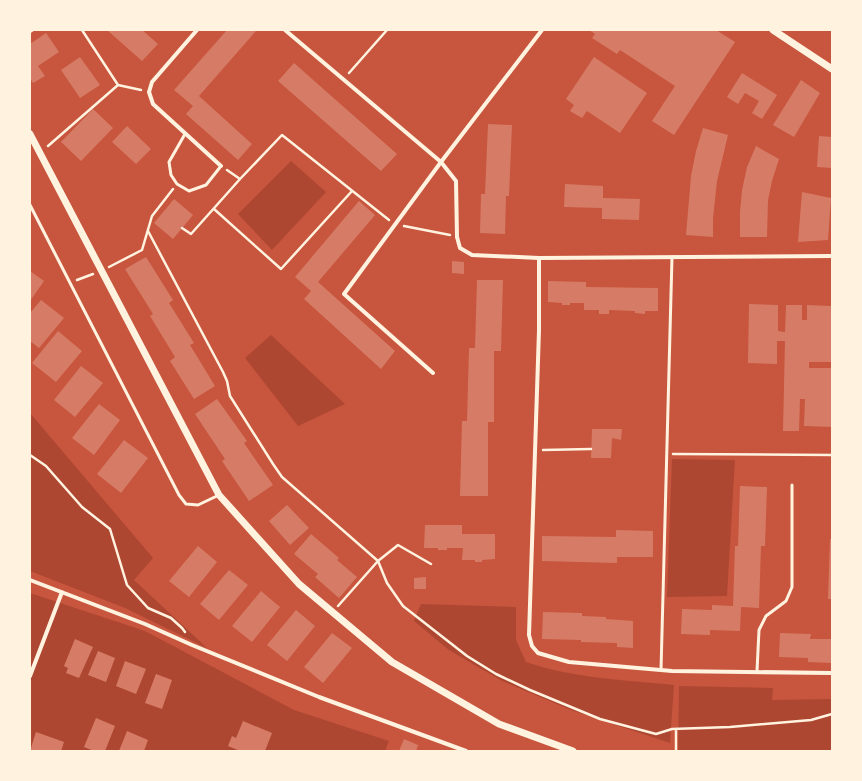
<svg xmlns="http://www.w3.org/2000/svg" width="862" height="781" font-family="'Nunito Sans',sans-serif">
  <style>
    .green { fill: #ae4732 }
    .building { fill: #d67c66 }
    .lines { fill: none; stroke-linecap: round; stroke-linejoin: round }
    .path { stroke: #fff3e0; stroke-width: 2.5 }
    .service { stroke: #fff3e0; stroke-width: 3 }
    .minor { stroke: #fff3e0; stroke-width: 4 }
    .tertiary { stroke: #fff3e0; stroke-width: 7 }
  </style>
  <rect width="100%" height="100%" fill="#c8553d"/>
  <!-- green -->
  <path class="green" d="M291 161 326 192 272 250 238 214Z
    M271 335 345 404 298 426 245 358Z
    M30 413 153 558 134 580 207 648 125 608 30 571Z
    M672 459 735 460 727 596 667 597Z
    M30 593 145 631 294 710 389 741 385 751H30Z
    M421 604 516 607V640L526 662C573 678 624 680 674 685L670 743 571 710 502 681 449 650 414 621Z
    M679 686 773 688 772 700 832 699V751H678Z"/>
  <!-- building -->
  <path class="building" d="M107 30H142L158 44 142 61Z
    M227 30H255L256 31 199 96 252 144 238 160 186 114 193 106 174 90Z
    M589 30H716L735 42 674 135 652 121 675 86 620 50 617 54 592 38 595 34Z
    M46 33 59 52 38 66 45 76 33 83 30 78V44Z
    M80 57 100 85 80 98 61 70Z
    M594 57 647 93 620 133 587 111 582 118 570 111 574 105 566 99Z
    M294 63 397 154 381 171 278 81Z
    M742 73 777 95 762 119 752 113 759 101 745 93 738 104 727 97Z
    M801 80 820 93 794 137 773 125Z
    M93 109 113 128 81 161 61 142Z
    M488 124 512 125 509 196H506L505 234 480 233 481 194H485Z
    M127 126 151 149 136 164 112 142Z
    M703 128 728 135 717 181 713 218V237L686 235 691 176 696 151Z
    M819 136 832 137V168L817 167Z
    M756 146 779 159 772 181 768 200 767 237H740V212L742 190 747 167Z
    M565 184 603 186V198L640 199 639 220 602 219V208L564 207Z
    M802 192 831 198 828 240 798 242Z
    M174 199 193 215 173 239 154 223Z
    M359 201 375 215 318 282 395 351 381 369 304 299 311 291 295 277Z
    M146 257 173 300 169 303 194 343 190 345 215 386 194 399 170 361 175 357 150 316 153 314 125 269Z
    M452 261 464 262V274L452 273Z
    M30 271 44 281 30 301Z
    M477 280H503L501 351H494V422H488V496H460L462 421H467L469 348H475Z
    M548 281 586 282V287L658 288V311H645V314L635 313V311L609 310V314H599V310H584V303H570V305H562V303L548 302Z
    M41 300 64 318 39 348 30 341V313Z
    M749 304 778 305V331L785 332 786 305H802V320H807V305L832 306V362H809V368H832V427L804 426 805 399H800L799 431H783L785 341H777V364L748 363Z
    M58 331 82 351 56 382 32 363Z
    M81 366 103 383 75 417 54 400Z
    M217 399 247 441 244 443 273 485 249 501 222 461 225 459 195 414Z
    M99 404 120 420 94 455 72 438Z
    M592 429H622L621 440 612 438 611 458H591Z
    M124 440 148 458 121 493 97 474Z
    M740 486 767 487 765 546H761L759 608 741 607 740 631 710 630V635L681 634 682 609 712 610V605L733 606 735 546H738Z
    M287 505 309 528 290 545 269 521Z
    M425 525H462V534H495V559L482 560V562H475V560H462L463 548H447V550H438V548H424Z
    M616 530 653 531V557H617V563L542 561V536L616 537Z
    M311 534 339 558 337 560 357 577 339 598 315 577 318 574 294 554Z
    M830 539H832V599H828Z
    M198 546 217 562 189 597 169 581Z
    M229 570 248 585 219 620 200 604Z
    M426 577V589H414V578Z
    M261 591 280 607 252 642 232 626Z
    M296 610 315 626 287 661 267 645Z
    M543 612 582 613V616L606 617V619L633 621V648L617 647V643L581 642V640L542 639Z
    M332 633 352 648 323 683 304 667Z
    M780 633 811 634 810 639H832V663L808 662V658L779 657Z
    M75 639 93 647 79 678 66 673 68 668 64 666Z
    M98 651 115 658 106 682 88 675Z
    M125 661 146 669 136 694 116 686Z
    M156 674 172 680 162 709 145 703Z
    M96 718 115 726 105 751H94L84 747Z
    M243 721 272 733 265 751H240L228 746 232 736 236 738Z
    M127 731 148 740 144 751H119Z
    M36 732 64 742 61 751H30Z
    M404 739 418 745 416 751H399Z"/>
  <g class="lines">
    <!-- path -->
    <path class="path" d="M82 30 118 85 141 90
      M30 32 33 30
      M349 73 387 30
      M48 146 118 85
      M227 170 240 179
      M214 209 281 269 352 191
      M404 226 450 235
      M182 228 191 234 240 179 282 135 389 220
      M148 231 223 372 227 381 230 396 273 464 282 477 378 561 387 583 403 606 467 656 496 674 530 690 600 719 656 734 672 729 730 727 811 720 832 714
      M109 267 142 250 152 216 173 189
      M77 280 93 274
      M543 450 591 449
      M673 454 832 455
      M30 455 46 466 82 507 110 529 127 585 148 608 171 618 182 628 185 632
      M338 606 378 561 398 545 431 564
      M676 751V729"/>
    <!-- service -->
    <path class="service" d="M185 134 169 162 171 175 177 184 189 191 206 185 221 166
      M30 205 179 495 186 504 198 505 219 495
      M661 670 672 257
      M757 671 759 630 766 616 786 601 792 587V485"/>
    <!-- minor -->
    <path class="minor" d="M197 30 152 82 149 92 153 104 221 166
      M285 30 441 162 456 181 457 237 460 248 472 255 539 258 832 256
      M539 258V330L529 635 532 646 538 653 569 662 672 671 832 673
      M433 373 344 294 441 162 542 30
      M30 580 145 624 192 645 319 697 466 751
      M30 676 62 592"/>
    <!-- tertiary -->
    <path class="tertiary" d="M773 30 832 69
      M30 134 219 495 299 584 392 662 499 724 573 751"/>
  </g>
  <!-- border -->
  <rect width="862" height="781" fill="none" stroke="#fff3e0" stroke-width="62"/>
</svg>
